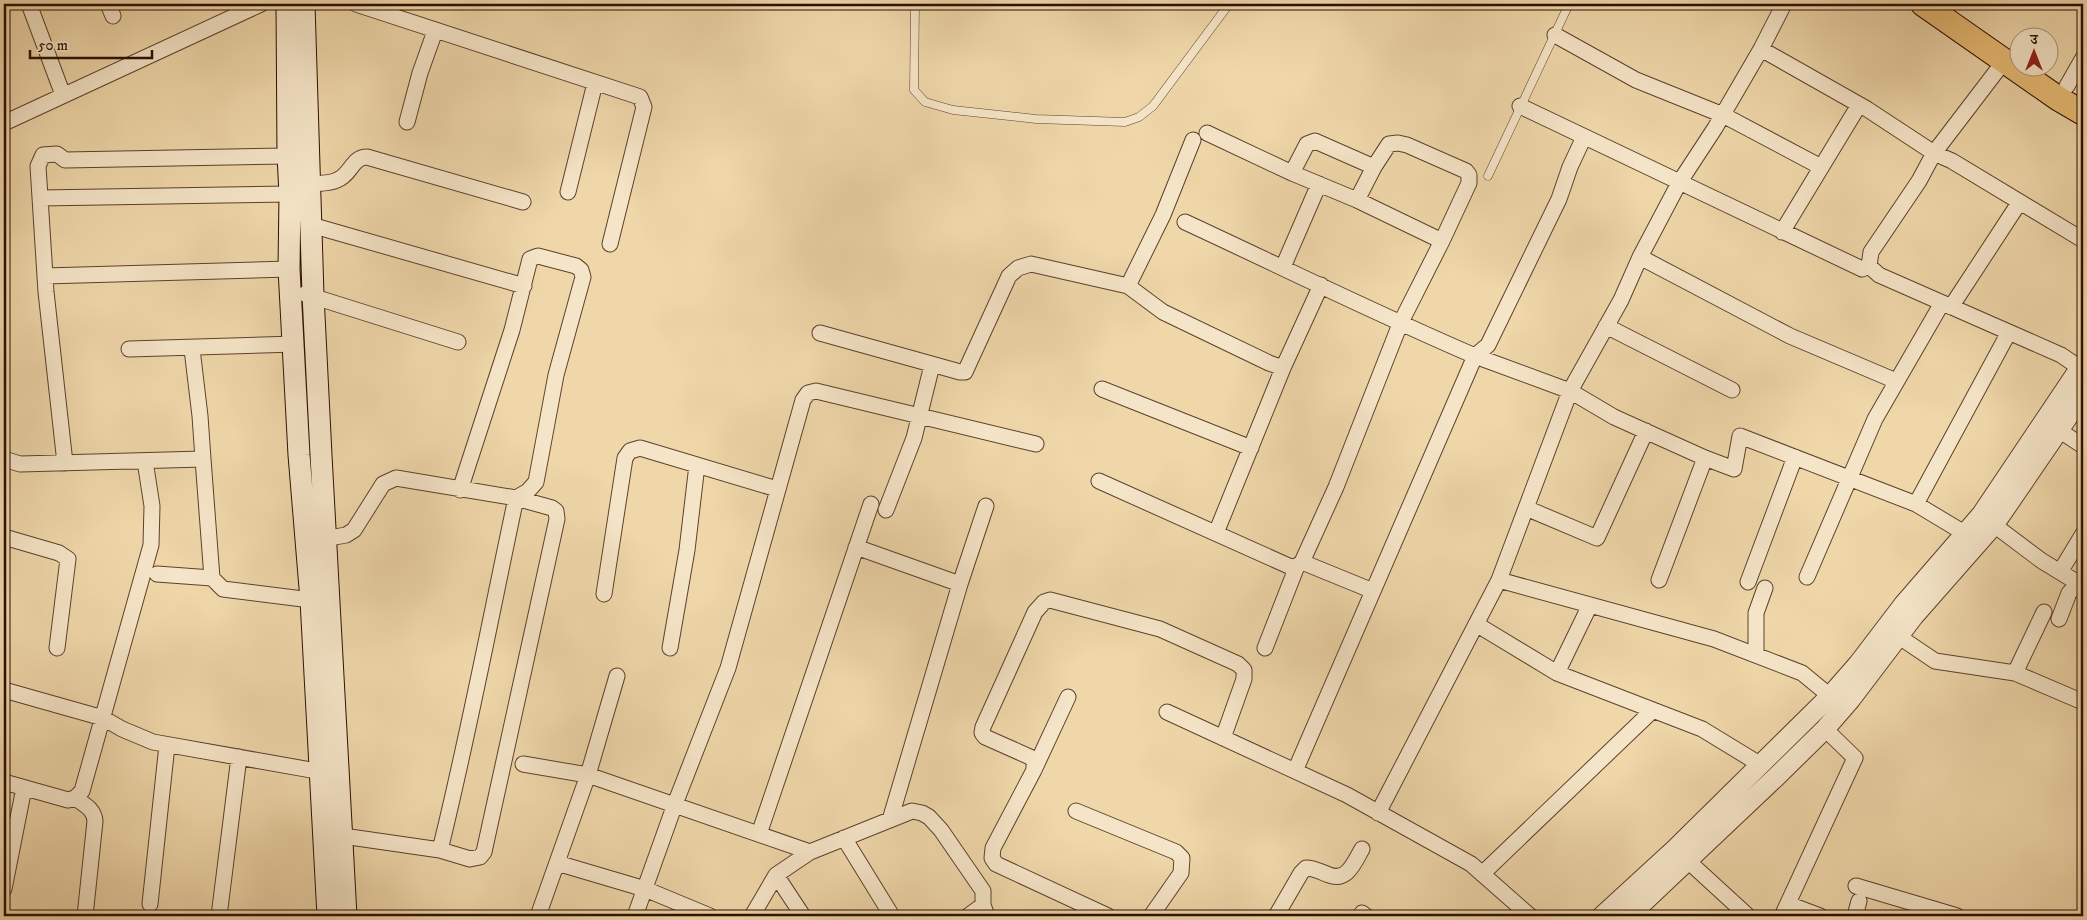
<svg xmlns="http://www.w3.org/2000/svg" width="2087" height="920" font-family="'IM FELL DW Pica','Noto Serif Devanagari',serif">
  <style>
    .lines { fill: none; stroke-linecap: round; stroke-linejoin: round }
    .service-casing { stroke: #5d402a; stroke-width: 9 }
    .minor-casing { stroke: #5d402a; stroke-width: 17 }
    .tertiary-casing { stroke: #5d402a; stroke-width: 21 }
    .secondary-casing { stroke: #2c0e00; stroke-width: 23 }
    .primary-casing { stroke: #2c0e00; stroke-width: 26 }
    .service { stroke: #f5e5c8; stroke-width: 8 }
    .minor { stroke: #f5e5c8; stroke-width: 15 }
    .tertiary { stroke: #f5e5c8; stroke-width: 19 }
    .secondary { stroke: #f5e5c8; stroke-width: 21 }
    .primary { stroke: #e8bc75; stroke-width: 24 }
  </style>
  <rect width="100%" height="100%" fill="#efd7aa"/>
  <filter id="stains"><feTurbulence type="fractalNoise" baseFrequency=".004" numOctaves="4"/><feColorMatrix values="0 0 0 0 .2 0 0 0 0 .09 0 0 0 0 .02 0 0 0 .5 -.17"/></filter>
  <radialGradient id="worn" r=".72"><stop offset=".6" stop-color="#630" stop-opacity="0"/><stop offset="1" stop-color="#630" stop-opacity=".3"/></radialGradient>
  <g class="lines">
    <defs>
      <path id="service" d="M915 4 914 90 925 102 953 110 1036 119 1125 122 1139 117 1153 106 1229 4
        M1488 176 1569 4"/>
      <path id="minor" d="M29 4 63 95
        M108 4 113 16
        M356 4 640 97 644 107 610 244
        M1784 4 1761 49 1715 128 1679 183 1640 257 1621 300 1570 391 1499 580 1714 639 1802 673 1830 696
        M1555 35 1636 80 1723 115 1821 167
        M1761 49 1867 109 1934 153 1919 181 1871 252 1869 266 1879 275 2061 355 2080 368
        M2005 60 1934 153 1952 161 2083 240
        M2067 86 2083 58
        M1520 106 1862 269 1869 266
        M407 122 420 73 435 31
        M4 123 261 4
        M1207 133 1292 173
        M1374 167 1389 144 1398 143 1407 145 1466 171 1469 175V183L1442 241
        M310 184C319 183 329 184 337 180 351 175 352 157 367 157L523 202
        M568 192 595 83
        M40 198 290 194
        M1185 222C1282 267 1377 314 1475 356L1488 345 1559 199 1570 167 1584 137
        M311 225 524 286
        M1782 232 1859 105
        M1640 257 1790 336 1896 381
        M1283 267 1319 184
        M45 276 289 269
        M1128 286 1163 215 1193 140
        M305 294 458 342
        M1951 307 2019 203
        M1606 326 1732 390
        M820 333 960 372H965L1009 276 1018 268 1031 264 1128 286 1163 312 1269 363 1283 368 1321 285
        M129 349 295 344
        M192 349 200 416 203 459
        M1102 389 1251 448
        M2051 425 2083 446
        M4 459 20 464 203 459 212 578 223 589 311 600
        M65 463 46 292 38 166 43 155 57 154 65 160 288 156
        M1099 481 1291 567 1297 566 1302 562 1336 487 1400 324 1442 241 1357 200 1292 173 1307 144 1315 141 1374 167 1357 200
        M1916 504 2009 332
        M1526 508 1597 538 1646 431
        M886 510 914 438 932 365
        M1994 525 2042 561 2083 586
        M1216 533 1283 368
        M4 537 59 553 68 559 57 648
        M318 540 346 535 354 530 383 484 396 478 516 498 528 491 536 482 556 375 583 277 581 270 576 266 538 256 530 259 512 330 460 490
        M856 547 960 584 890 820
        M1302 562 1373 591
        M2060 572 2083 534
        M157 574 212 578
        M1807 577 1875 419 1942 303
        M1659 580 1705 458
        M1748 582 1795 457
        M960 584 986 506
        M604 594 625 458 630 451 640 448 777 489
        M2059 619 2069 593 2079 583
        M1476 624 1557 673 1702 729 1761 765
        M1898 636 1935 661 2015 673 2083 702
        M670 648 687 550 697 465
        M1265 648 1297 566
        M1756 655V613L1765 588
        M1557 673 1590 605
        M2015 673 2044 612
        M4 690 103 718 122 729 153 742 328 773
        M1167 712 1347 795 1471 864 1530 916
        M523 764 588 775 617 676
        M1034 770 1068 697
        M1295 771 1475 356 1570 391 1614 417 1705 458 1734 469 1740 436 1916 504 1966 534
        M4 782 68 800 75 798 82 791 151 545 152 506 145 461
        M75 798C85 805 94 809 95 821L85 916
        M1076 811 1176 852 1182 858 1181 873 1151 916
        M1378 813 1499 580
        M759 834 871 504
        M343 836 440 850 470 859 480 857 484 852 557 519 556 511 552 508 516 498C491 615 469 733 440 850
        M844 838 892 916
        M1688 861 1748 916
        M557 863 645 889 710 916
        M1482 874 1653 710
        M1856 886 1957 916
        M4 889 24 788
        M150 904 167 745
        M1788 904 1820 916
        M1362 913 1366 916
        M219 916 239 757
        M538 916 588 775 810 852
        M635 916 675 804 728 668 803 400 808 393 816 391 1036 444
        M752 916 776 875
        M803 916 776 875 810 852 912 811 922 813 929 817 941 830 983 891V905L987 916
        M968 916 983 905
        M1108 916 996 864 992 858 993 848 1034 770V761L1030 757 985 737 982 733 983 727 1035 612 1044 602 1050 600 1160 629 1238 664 1244 670V679L1223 738
        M1276 916 1301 873 1306 868C1314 868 1321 872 1329 875 1347 882 1354 863 1362 849
        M1782 916 1855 758 1825 729
        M1855 916 1859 901"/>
      <path id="tertiary" d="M1602 916 1675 849 1830 696 1858 664 1903 605 1981 515 2083 363
        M1629 916 1775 778 1825 729 1851 699 1914 616 1994 525 2083 395"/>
      <path id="secondary" d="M287 4 288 156 290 194 289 269 299 455 311 600 328 916
        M304 4 313 295 321 455 346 916"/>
      <path id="primary" d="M1923 4 2059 99 2083 113"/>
    </defs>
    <!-- service casing -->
    <use href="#service" class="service-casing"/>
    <!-- minor casing -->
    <use href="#minor" class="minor-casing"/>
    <!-- tertiary casing -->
    <use href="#tertiary" class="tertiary-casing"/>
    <!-- secondary casing -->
    <use href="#secondary" class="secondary-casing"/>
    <!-- primary casing -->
    <use href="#primary" class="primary-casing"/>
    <!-- service -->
    <use href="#service" class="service"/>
    <!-- minor -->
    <use href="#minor" class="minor"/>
    <!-- tertiary -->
    <use href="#tertiary" class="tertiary"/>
    <!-- secondary -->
    <use href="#secondary" class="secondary"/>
    <!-- primary -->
    <use href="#primary" class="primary"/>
  </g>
  <!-- margin -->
  <rect width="2087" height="920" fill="none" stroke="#efd7aa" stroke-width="20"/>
  <rect x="5" y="5" width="2077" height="910" fill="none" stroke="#2c0e00" stroke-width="2.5"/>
  <rect x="10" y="10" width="2067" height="900" fill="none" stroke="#2c0e00"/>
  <!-- north arrow -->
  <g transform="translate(2034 52)"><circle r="24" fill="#f5e5c8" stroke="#a58f78"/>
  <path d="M0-4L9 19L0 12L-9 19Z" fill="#8f2418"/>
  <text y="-8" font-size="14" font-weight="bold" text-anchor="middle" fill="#2c0e00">उ</text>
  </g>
  <!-- scale -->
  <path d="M30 50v8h122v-8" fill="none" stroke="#2c0e00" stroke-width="2.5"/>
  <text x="38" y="50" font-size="15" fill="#2c0e00" stroke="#f5e5c8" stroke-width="4" paint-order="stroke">50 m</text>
  <rect width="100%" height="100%" filter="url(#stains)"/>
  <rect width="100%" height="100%" fill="url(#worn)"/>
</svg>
